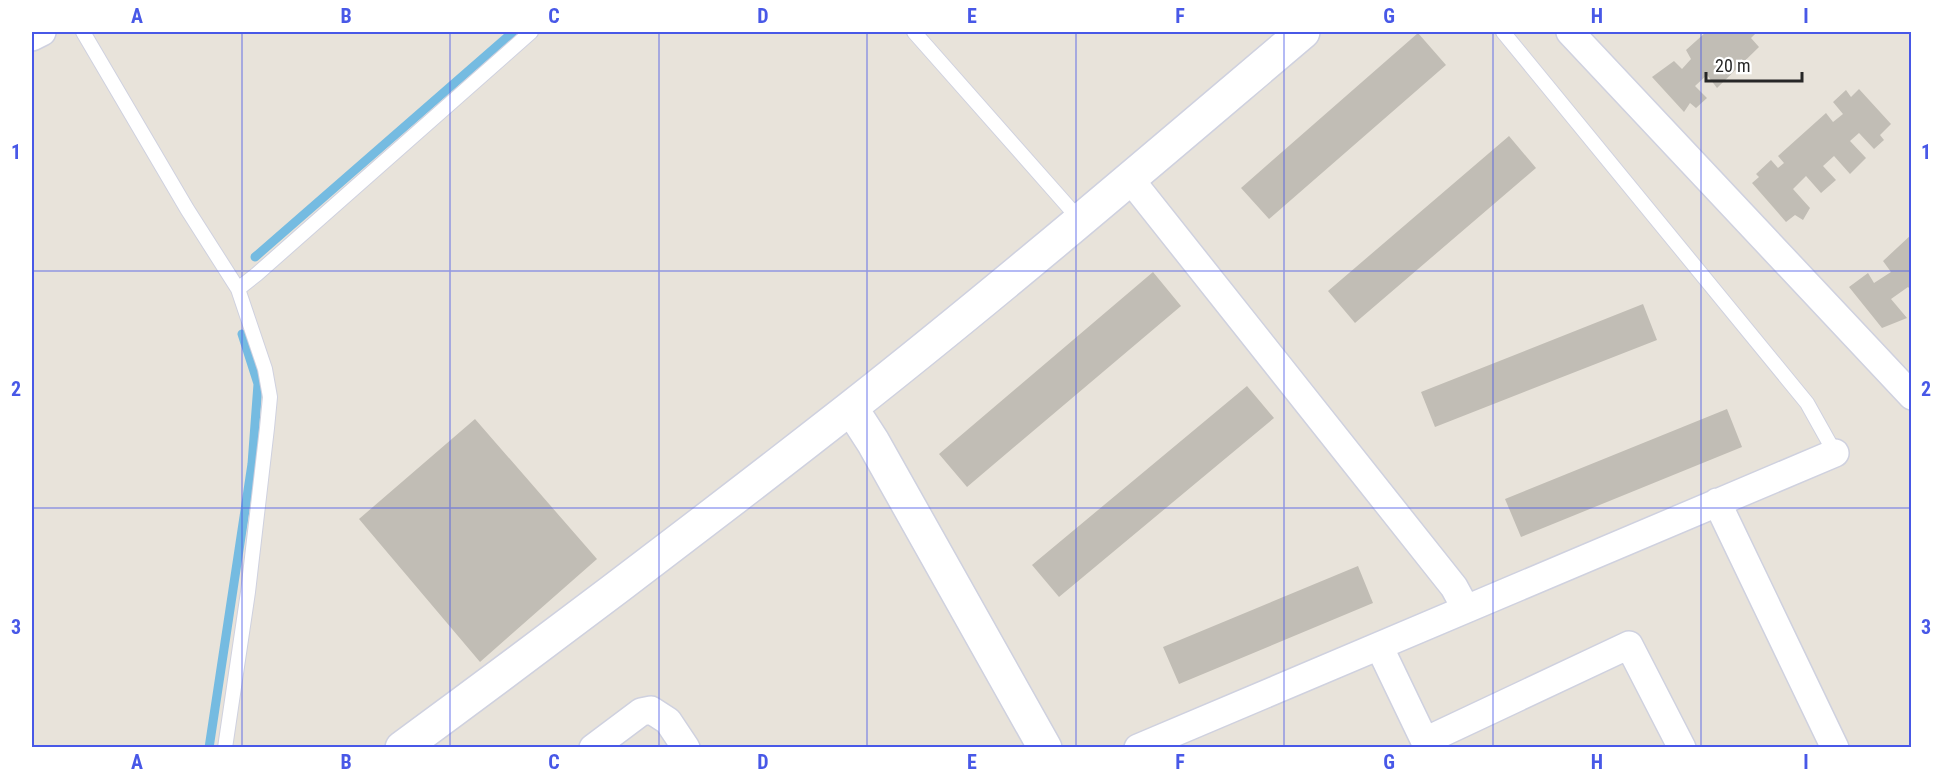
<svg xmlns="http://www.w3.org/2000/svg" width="1943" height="779" font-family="'Roboto Condensed',sans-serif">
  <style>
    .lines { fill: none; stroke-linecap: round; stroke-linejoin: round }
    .stream { stroke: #75bbe1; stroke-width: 9 }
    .building { fill: #c1bdb5 }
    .lane-casing { stroke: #cfd1df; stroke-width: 16 }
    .street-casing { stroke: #cfd1df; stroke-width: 30 }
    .secondary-casing { stroke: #cfd1df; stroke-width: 36 }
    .lane { stroke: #fff; stroke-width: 14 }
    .street { stroke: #fff; stroke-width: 27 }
    .secondary { stroke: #fff; stroke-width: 33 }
    .grid { fill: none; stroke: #4858e7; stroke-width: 1.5; stroke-opacity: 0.55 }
    .neatline { fill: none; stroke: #4858e7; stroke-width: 2 }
    .grid-label { font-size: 20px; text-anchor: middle; font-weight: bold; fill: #4858e7 }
  </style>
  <rect width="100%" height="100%" fill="#e8e3da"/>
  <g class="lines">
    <!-- stream -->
    <path class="stream" d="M255 257 513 32
      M209 748 252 464 258 384 242 334"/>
  </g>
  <!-- building -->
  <path class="building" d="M1706 32H1757L1751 38 1759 47 1717 88 1707 75 1695 86 1707 98 1696 108 1690 103 1684 112 1652 77 1674 61 1682 69 1691 59 1686 50Z
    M1418 33 1446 65 1269 219 1241 188Z
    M1859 89 1891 124 1880 135 1884 140 1874 149 1859 133 1850 141 1866 158 1850 174 1834 156 1823 166 1836 180 1821 193 1806 176 1793 189 1810 208 1803 220 1795 215 1786 222 1752 183 1759 177 1756 174 1771 160 1778 168 1784 163 1778 156 1826 113 1833 122 1843 114 1833 102 1846 90 1851 97Z
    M1509 136 1536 168 1355 323 1328 291Z
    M1912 234V291L1908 287 1891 299 1907 318 1882 328 1849 287 1868 273 1874 283 1891 272 1883 261Z
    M1153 272 1181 306 967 487 939 454Z
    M1643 304 1657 340 1435 427 1421 392Z
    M1247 386 1274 418 1059 597 1032 565Z
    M1727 409 1742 447 1521 537 1505 499Z
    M475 419 597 559 480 662 359 519Z
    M1358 566 1373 603 1179 684 1163 647Z"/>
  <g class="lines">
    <defs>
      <path id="lane" d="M83 32 187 209 238 289 265 369 270 397 267 428 248 592 225 748
        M914 32 1080 220
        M1503 32 1807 403 1835 453
        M238 289 257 274 531 32"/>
      <path id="street" d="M1570 32 1912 396
        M32 37 42 32
        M1130 179 1454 587 1466 609
        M1717 502 1835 748
        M1379 646 1428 748
        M1425 741 1629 645 1682 748
        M593 748 641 712 651 710 668 721 686 748
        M1138 748 1835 453"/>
      <path id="secondary" d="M851 408 873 442 1045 748
        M402 748C553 637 702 524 849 409 1004 287 1153 159 1303 32"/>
    </defs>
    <!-- lane casing -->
    <use href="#lane" class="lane-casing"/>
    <!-- street casing -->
    <use href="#street" class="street-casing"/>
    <!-- secondary casing -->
    <use href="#secondary" class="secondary-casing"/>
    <!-- lane -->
    <use href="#lane" class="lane"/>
    <!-- street -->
    <use href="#street" class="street"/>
    <!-- secondary -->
    <use href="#secondary" class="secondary"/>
  </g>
  <!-- grid -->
  <path class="grid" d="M242 32V748M450 32V748M659 32V748M867 32V748M1076 32V748M1284 32V748M1493 32V748M1701 32V748M32 271H1912M32 508H1912"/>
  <!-- border -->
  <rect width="1943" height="779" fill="none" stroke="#ffffff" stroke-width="66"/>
  <!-- scale -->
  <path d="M1706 72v9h96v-9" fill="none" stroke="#272727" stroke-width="3"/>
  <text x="1715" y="72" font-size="18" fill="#272727" stroke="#ffffff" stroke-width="4.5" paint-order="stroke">20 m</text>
  <rect x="33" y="33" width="1877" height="713" class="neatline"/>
  <g class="grid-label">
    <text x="137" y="23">A</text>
    <text x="346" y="23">B</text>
    <text x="554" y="23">C</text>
    <text x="763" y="23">D</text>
    <text x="972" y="23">E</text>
    <text x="1180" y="23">F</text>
    <text x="1389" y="23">G</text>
    <text x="1597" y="23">H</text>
    <text x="1806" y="23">I</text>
    <text x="16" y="159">1</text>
    <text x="1926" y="159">1</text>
    <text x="16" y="396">2</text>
    <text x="1926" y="396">2</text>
    <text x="16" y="634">3</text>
    <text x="1926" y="634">3</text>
    <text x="137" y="769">A</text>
    <text x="346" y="769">B</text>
    <text x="554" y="769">C</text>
    <text x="763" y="769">D</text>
    <text x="972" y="769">E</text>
    <text x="1180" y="769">F</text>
    <text x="1389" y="769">G</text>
    <text x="1597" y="769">H</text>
    <text x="1806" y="769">I</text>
  </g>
</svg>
